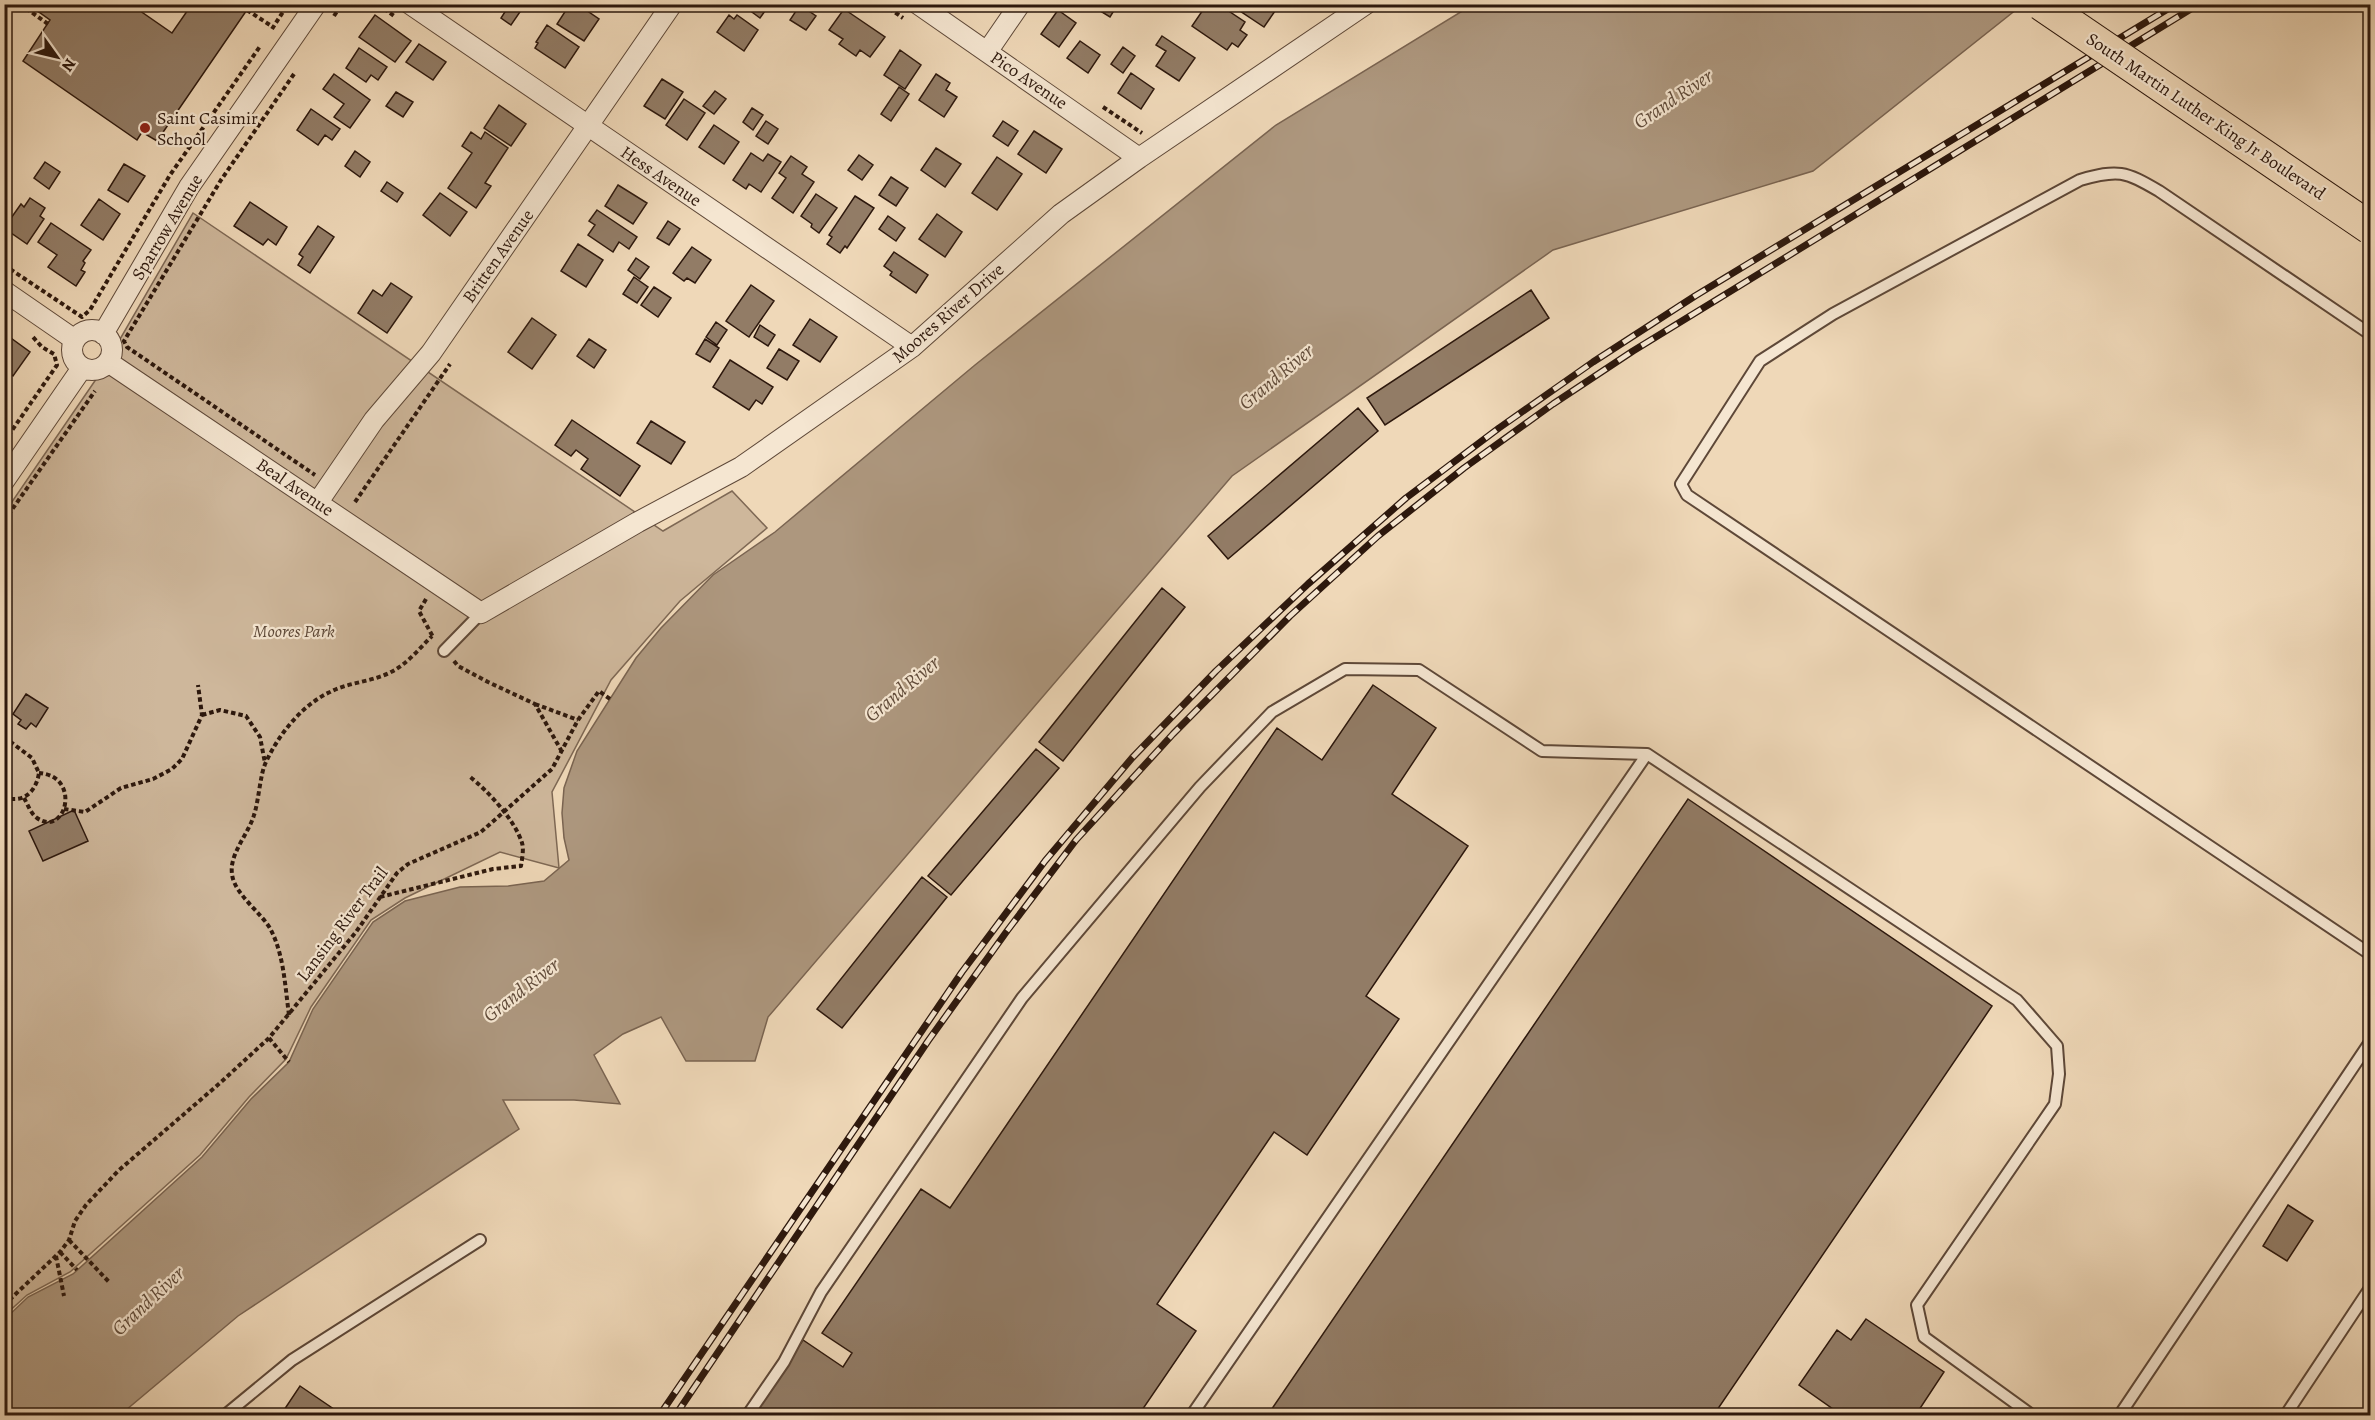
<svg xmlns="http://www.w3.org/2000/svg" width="2375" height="1420" font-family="Alegreya,serif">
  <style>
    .green { fill: #ceb79b; stroke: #7e6854; stroke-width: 1.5 }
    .water { fill: #ad977e; stroke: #7a6451; stroke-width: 1.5 }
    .building { fill: #927c66; stroke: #2d180d; stroke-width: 1.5 }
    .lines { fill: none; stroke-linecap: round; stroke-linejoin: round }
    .lane-casing { stroke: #5e4838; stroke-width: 14 }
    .street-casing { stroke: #5e4838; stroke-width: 22 }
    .path { stroke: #2d180d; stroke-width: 4; stroke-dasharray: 4.5 3; stroke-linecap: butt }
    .lane { stroke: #f5e6d1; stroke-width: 10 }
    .street { stroke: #f5e6d1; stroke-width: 20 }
    .rail-casing { stroke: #2d180d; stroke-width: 7 }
    .rail { stroke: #f5e6d1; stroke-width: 4.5; stroke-dasharray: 14; stroke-linecap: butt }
    .primary-bridge-casing { stroke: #2d180d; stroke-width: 34; stroke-linecap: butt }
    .primary-bridge { stroke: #efd8b8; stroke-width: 32 }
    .poi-dot { fill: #8f2418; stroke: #f5e6d1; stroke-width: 2 }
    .labels { text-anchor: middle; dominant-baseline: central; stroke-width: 4.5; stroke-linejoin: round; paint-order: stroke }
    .street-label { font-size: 18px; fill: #2d180d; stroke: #f5e6d1 }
    .poi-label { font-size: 18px; fill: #2d180d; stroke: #f5e6d1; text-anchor: start }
    .park-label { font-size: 18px; font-style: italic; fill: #5d4838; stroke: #f5e6d1 }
    .water-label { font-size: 20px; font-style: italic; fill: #604b3a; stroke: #f5e6d1 }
  </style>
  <rect width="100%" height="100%" fill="#efd8b8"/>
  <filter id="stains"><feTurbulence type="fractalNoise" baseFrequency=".00333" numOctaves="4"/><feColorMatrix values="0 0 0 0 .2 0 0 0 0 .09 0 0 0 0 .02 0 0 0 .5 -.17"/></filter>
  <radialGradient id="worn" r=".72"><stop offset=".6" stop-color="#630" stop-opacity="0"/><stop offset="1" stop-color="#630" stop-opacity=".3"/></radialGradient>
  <!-- green -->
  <path class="green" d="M193 213 663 531 732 491 767 528 680 601 611 680 552 792 559 868 500 852 405 898 371 920 311 1007 286 1059 249 1097 200 1155 70 1272 27 1295 5 1315V512L101 372Z"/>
  <!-- water -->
  <path class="water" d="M1472 5H2022L1813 171 1553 250 1232 476 768 1017 755 1061H686L661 1017 623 1034 594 1055 620 1104 574 1100H503L519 1129 238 1316 120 1415H5V1319L28 1297 73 1274 202 1157 251 1099 289 1062 313 1009 373 922 405 901 460 887 508 886 544 881 569 860 564 838 562 813 564 788 577 751 636 658 661 628 713 575 775 532 975 365 1276 125Z"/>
  <!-- building -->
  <path class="building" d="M39 4H130L172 33 192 4H251L157 141 142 132 137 140 23 61 50 20 36 10Z
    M510 4H515L522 9 511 25 501 18Z
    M570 4H577L599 19 584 41 557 24Z
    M741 4H770L760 18Z
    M1100 4H1118L1110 17 1097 9Z
    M1207 4H1218L1245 22 1240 30 1247 35 1238 47 1232 43 1227 50 1192 26Z
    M1241 4H1268L1275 11 1264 27 1237 9Z
    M800 5 816 16 806 30 790 20Z
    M844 9 885 37 870 57 860 50 856 56 839 44 843 39 829 30Z
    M1058 10 1076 23 1059 47 1041 34Z
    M375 15 411 41 395 62 359 37Z
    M729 15 734 19 737 15 758 30 744 51 717 32Z
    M547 25 579 47 565 68 535 48 538 43 536 42Z
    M1162 36 1195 58 1179 81 1156 66 1166 51 1156 45Z
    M1080 41 1100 55 1088 73 1067 58Z
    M419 44 446 62 433 80 406 62Z
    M1123 47 1135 56 1123 73 1111 64Z
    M359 48 387 67 378 80 371 75 366 82 346 68Z
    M900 50 921 65 905 89 884 75Z
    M1131 73 1154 89 1141 109 1118 93Z
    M334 74 370 100 350 128 334 117 344 104 323 89Z
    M936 74 950 83 946 90 957 97 944 117 919 100Z
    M662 79 683 92 665 119 644 106Z
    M899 87 909 94 891 121 881 114Z
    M715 91 726 99 714 114 703 106Z
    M396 92 413 102 403 117 386 106Z
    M684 99 705 113 687 140 666 125Z
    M499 105 526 124 511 146 484 128Z
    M752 108 763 115 753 130 743 122Z
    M311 109 340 129 332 140 325 135 318 145 297 130Z
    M766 121 778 129 768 144 756 136Z
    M1003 121 1018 131 1008 146 993 136Z
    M714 125 739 142 724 164 699 147Z
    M1034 131 1062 149 1046 173 1018 154Z
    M471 132 481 139 485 132 508 148 485 183 491 186 476 208 448 188 472 153 462 146Z
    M936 148 961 164 945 187 921 170Z
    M355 151 370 162 360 177 345 166Z
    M751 153 763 161 768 154 781 162 761 192 749 184 746 189 733 180Z
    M859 155 873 165 862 180 848 170Z
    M791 156 807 167 802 174 814 182 793 213 772 198 786 178 779 173Z
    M997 157 1022 174 997 210 972 193Z
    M45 162 60 172 49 189 34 178Z
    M124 164 145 176 128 202 108 190Z
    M891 177 908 188 896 206 879 195Z
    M387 182 403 193 397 202 381 191Z
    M618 185 647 203 633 224 605 206Z
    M440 193 467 212 450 236 423 215Z
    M816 194 837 208 819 233 811 227 812 224 801 216Z
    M855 196 874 208 847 248 845 246 840 253 827 244 832 237 829 235Z
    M30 198 45 208 40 216 44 219 27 244 4 228 21 204 24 207Z
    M99 199 120 214 103 240 81 225Z
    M250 202 287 227 276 245 268 239 263 245 234 226Z
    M597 210 637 237 629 249 619 242 613 252 588 235 595 225 589 221Z
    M937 214 962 232 945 257 919 239Z
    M888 216 905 228 896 241 879 229Z
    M668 221 680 229 669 245 657 238Z
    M51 223 91 250 83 261 85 263 81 270 85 272 76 286 48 267 57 255 38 242Z
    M318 226 334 237 310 273 298 265 303 257 299 254Z
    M578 244 603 260 586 287 561 271Z
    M692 247 711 260 695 283 687 278 684 281 673 273Z
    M894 252 928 275 916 293 890 275 892 272 884 266Z
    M636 258 649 267 640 279 628 270Z
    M634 277 648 287 637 303 623 294Z
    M391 283 412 297 387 333 358 313 373 290 382 296Z
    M751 285 774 301 749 337 726 321Z
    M654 287 671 298 658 317 641 305Z
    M1531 290 1549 318 1385 425 1367 398Z
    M532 318 556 335 532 369 508 352Z
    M810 319 837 337 820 362 793 345Z
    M716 322 727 330 717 345 706 337Z
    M760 325 775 335 768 346 754 337Z
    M4 333 30 352 13 376 4 369Z
    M589 339 606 350 594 368 577 356Z
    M705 339 719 348 710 362 696 354Z
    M779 349 799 361 787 380 767 368Z
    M730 360 773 387 762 404 756 400 749 410 713 387Z
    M1358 408 1378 431 1228 559 1208 536Z
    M572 420 640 466 620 496 581 469 588 459 576 450 571 456 555 445Z
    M651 421 685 442 671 464 637 443Z
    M1162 588 1185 607 1063 761 1039 742Z
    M1373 685 1436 728 1392 794 1468 846 1366 996 1399 1019 1307 1155 1274 1132 1157 1304 1196 1331 1138 1416H752L803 1340 843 1367 852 1353 822 1333 921 1189 950 1208 1277 728 1322 760Z
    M26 694 48 708 36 727 31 723 26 729 18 724 21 720 13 714Z
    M1036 749 1059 768 951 895 928 876Z
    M1688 799 1992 1006 1713 1416H1267Z
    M74 810 88 841 43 861 29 831Z
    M922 877 947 897 842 1028 817 1009Z
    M2288 1205 2313 1221 2287 1261 2263 1246Z
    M1866 1319 1944 1372 1915 1416H1843L1799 1385 1837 1330 1851 1340Z
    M300 1386 344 1416H280Z"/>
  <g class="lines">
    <defs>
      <path id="lane" d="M2370 334 2159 191C2125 171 2118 169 2080 180L1833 314 1760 361 1681 484 1687 495 2370 954
        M444 651 481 613
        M224 1416 292 1360 480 1240
        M747 1416 784 1362 821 1292 1022 998 1200 787 1272 712 1345 669 1419 670 1542 751 1647 754 2017 1000 2057 1046 2059 1074 2055 1104 1917 1305 1924 1337 2033 1416
        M1191 1416 1647 754
        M2119 1416 2370 1042
        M2285 1416 2370 1288"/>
      <path id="street" d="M410 4 912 347
        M918 4 1139 158
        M987 52 1020 4
        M4 291 75 340
        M72 350a20 20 0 1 1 40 0a20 20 0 1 1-40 0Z
        M103 334 189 187 316 4
        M108 362 481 613 638 522 741 467 912 347 1061 214 1139 158 1366 4
        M4 481 82 368
        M318 502 374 420 431 353 672 4"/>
    </defs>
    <!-- lane casing -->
    <use href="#lane" class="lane-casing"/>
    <!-- street casing -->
    <use href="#street" class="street-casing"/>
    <!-- path -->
    <path class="path" d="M20 4 48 24
      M378 4 394 16
      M883 4 903 18
      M247 10 273 27
      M334 16 342 4
      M272 29 288 4
      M294 74 221 180 124 341 127 347 315 475
      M1103 107 1142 133
      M4 265 82 317 90 310 170 175 261 45
      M4 442 57 365 54 354 42 347 32 336
      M355 502 450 364
      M4 521 95 391
      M426 599 419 611 433 637
      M454 661 458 666 488 682 535 704 561 750
      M535 704 578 720
      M202 715 220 710 246 716 260 737 265 763
      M4 737 32 758 39 773C36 792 23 804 4 797
      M24 798C28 805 31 814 37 818 66 838 82 776 39 773
      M64 809 85 812 121 788 153 779 172 769 182 759 202 715 198 685
      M380 897 493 869 521 866C522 859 524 849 522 843 515 820 487 790 469 776
      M289 1015C285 986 284 956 271 930 262 913 234 894 232 874 229 854 249 833 254 815 259 800 260 774 266 762 279 734 302 705 330 692 349 682 372 682 391 672 407 664 419 649 432 636
      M269 1038 289 1062
      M69 1240 110 1283
      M60 1252 77 1270
      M56 1256 64 1296
      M4 1305 60 1252 69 1240 75 1221 86 1205 118 1171 220 1083 269 1038 356 932 397 873 408 864 481 832 552 769 578 720 599 691 610 699"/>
    <!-- lane -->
    <use href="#lane" class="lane"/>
    <!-- street -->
    <use href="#street" class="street"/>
    <defs>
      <path id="rail" d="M659 1416 962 972 1045 861 1132 758 1216 671 1308 584 1406 498 1499 428 1593 362 1695 296 2176 4
        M675 1416 928 1041 1007 931 1076 840 1173 734 1290 616 1378 536 1464 468 1553 404 1633 351 2199 4"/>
    </defs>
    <!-- rail casing -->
    <use href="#rail" class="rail-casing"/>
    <!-- rail -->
    <use href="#rail" class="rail"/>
    <defs>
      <path id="primary-bridge" d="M2041 4 2370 228"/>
    </defs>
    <!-- primary-bridge casing -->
    <use href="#primary-bridge" class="primary-bridge-casing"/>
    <!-- primary-bridge -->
    <use href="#primary-bridge" class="primary-bridge"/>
  </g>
  <!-- markers -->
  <circle class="poi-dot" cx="145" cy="128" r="6"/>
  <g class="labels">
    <!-- street labels -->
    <g class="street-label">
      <text transform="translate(1029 80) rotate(34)">Pico Avenue</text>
      <text transform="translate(2206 116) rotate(34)">South Martin Luther King Jr Boulevard</text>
      <text transform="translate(661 176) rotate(34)">Hess Avenue</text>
      <text transform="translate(167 227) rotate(-59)">Sparrow Avenue</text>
      <text transform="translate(498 256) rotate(-55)">Britten Avenue</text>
      <text transform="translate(948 313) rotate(-41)">Moores River Drive</text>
      <text transform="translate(295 487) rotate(34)">Beal Avenue</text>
      <text transform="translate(342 924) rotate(-53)">Lansing River Trail</text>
    </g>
    <!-- poi labels -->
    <g class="poi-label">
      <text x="157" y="118">Saint Casimir<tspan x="157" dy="21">School</tspan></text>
    </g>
    <!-- park labels -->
    <g class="park-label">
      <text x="294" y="631">Moores Park</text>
    </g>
    <!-- water labels -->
    <g class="water-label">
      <text transform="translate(1673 99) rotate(-34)">Grand River</text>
      <text transform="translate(1276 377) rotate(-40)">Grand River</text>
      <text transform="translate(902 689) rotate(-40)">Grand River</text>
      <text transform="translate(521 990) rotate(-38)">Grand River</text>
      <text transform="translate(148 1301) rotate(-43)">Grand River</text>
    </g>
  </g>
  <!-- margin -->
  <rect width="2375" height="1420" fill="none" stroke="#efd8b8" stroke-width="24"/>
  <rect x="6" y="6" width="2363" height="1408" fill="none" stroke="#2d180d" stroke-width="3"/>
  <rect x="12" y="12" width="2351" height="1396" fill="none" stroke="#2d180d" stroke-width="1.5"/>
  <!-- north arrow -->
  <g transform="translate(57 57) rotate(124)" stroke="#f5e6d1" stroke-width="4.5" paint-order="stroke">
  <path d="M0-4.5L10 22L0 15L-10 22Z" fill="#2d180d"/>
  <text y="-9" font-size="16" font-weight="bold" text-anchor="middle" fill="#2d180d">N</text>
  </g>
  <rect width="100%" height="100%" filter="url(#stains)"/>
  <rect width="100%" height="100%" fill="url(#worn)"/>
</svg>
